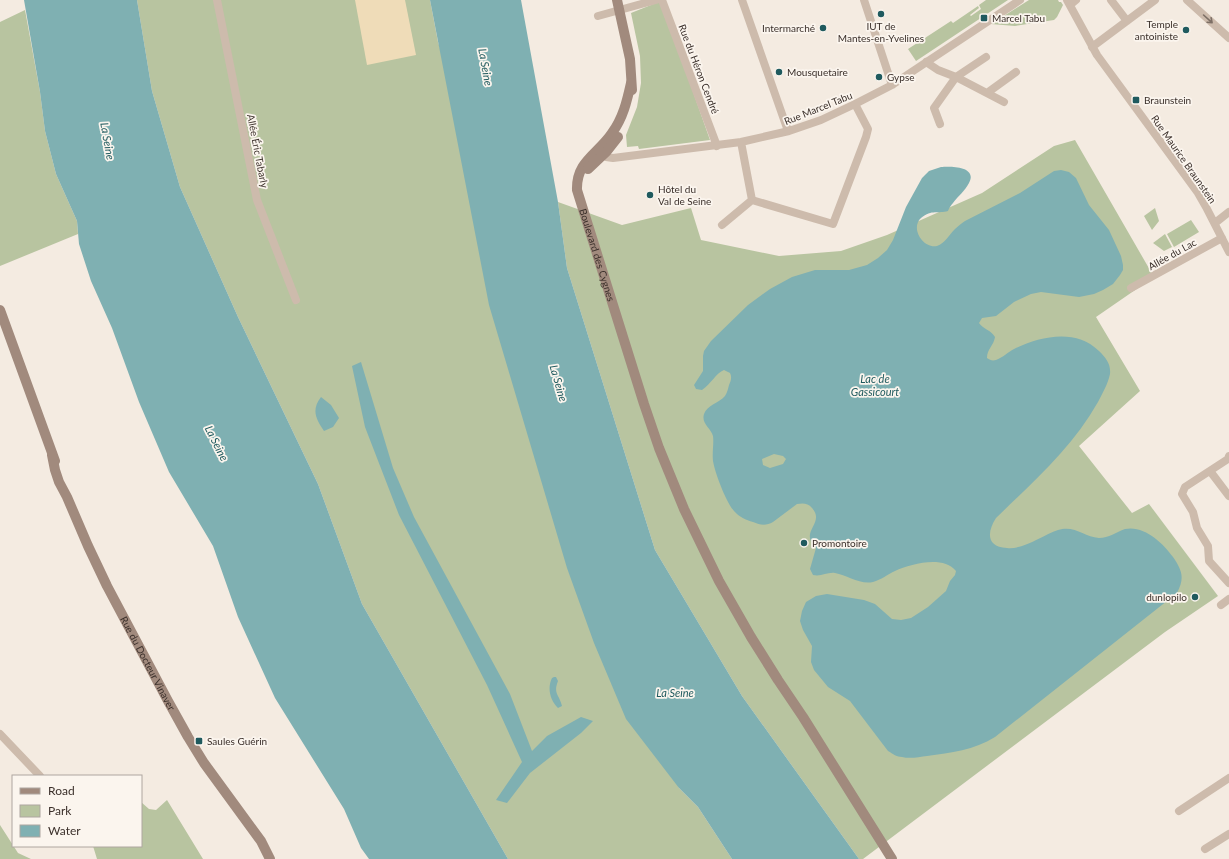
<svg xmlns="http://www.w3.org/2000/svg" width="1229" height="859" font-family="Lato,sans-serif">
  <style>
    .green { fill: #b8c4a0 }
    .sand { fill: #efdcb8 }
    .water { fill: #7fb0b2; fill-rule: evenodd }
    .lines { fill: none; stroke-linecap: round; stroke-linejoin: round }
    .minor { stroke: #cdbbac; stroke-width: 8 }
    .secondary { stroke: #a18a7d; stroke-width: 10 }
    .oneway { stroke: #7d6f65 }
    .poi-dot { fill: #1f5a5e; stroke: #fbf5ee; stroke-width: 1.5 }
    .labels { text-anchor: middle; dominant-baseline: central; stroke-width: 3.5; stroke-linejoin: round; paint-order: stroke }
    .poi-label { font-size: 10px; fill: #3b302b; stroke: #fbf5ee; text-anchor: start }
    .street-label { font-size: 10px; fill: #3b302b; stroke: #fbf5ee }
    .water-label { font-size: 11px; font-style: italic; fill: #1f5a5e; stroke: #fbf5ee }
  </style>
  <rect width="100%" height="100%" fill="#f4ebe1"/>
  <!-- green -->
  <path class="green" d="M137 0H430L438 42 679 788 698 807 732 859H508L362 604 318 484 238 317 180 187 152 91Z
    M986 0H1008L916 61 908 49 951 21 953 23 978 6 979 8 970 15 971 16 981 9 979 5Z
    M1029 0H1058L1059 2H1061L1063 5 1057 17 1054 20 1015 26 991 24Z
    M661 1 710 140 639 149 638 146 627 147 626 135 637 107 641 83 640 56 631 13Z
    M25 10 40 92 45 131 56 174 77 221 78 234 0 266V22Z
    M1075 140 1154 277 1096 317 1140 391 1079 446 1132 513 1149 504 1218 596 1165 632 863 859H859L742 696 655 550 567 268 558 202 622 225 691 208 701 240 779 256 841 251 887 235 982 193 1054 146Z
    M1155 208 1159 221 1152 230 1144 216Z
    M1191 220 1199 232 1174 247 1167 234Z
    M1165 234 1172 247 1164 251 1153 243Z
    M167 800 203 859H97L93 846H141V802L149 809 156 810Z
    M0 825 18 853 31 859H0Z"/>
  <!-- sand -->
  <path class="sand" d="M355 0H405L416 55 367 65Z"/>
  <!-- water -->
  <path class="water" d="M24 0H137L152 91 180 187 238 317 318 484 362 604 508 859H369L361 848 344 809 275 698 238 617 213 546 169 472 139 402 112 328 91 281 79 244 77 221 56 174 45 131 40 92Z
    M430 0H521L558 202 567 268 655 550 742 696 859 859H732L698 807 679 788 626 719 594 643 567 568 489 305Z
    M941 167C950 166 978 166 969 183 965 191 958 196 953 203 951 205 949 208 948 211 938 214 932 209 921 218 910 228 923 249 937 246 945 243 949 235 955 229 958 226 961 224 965 221L1020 193 1054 171 1061 170 1069 172 1076 178 1089 205 1109 230 1121 256 1123 265V270L1120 275 1113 284 1103 290 1094 294 1079 297 1041 292 1031 294 1014 302 996 316 982 318 979 323C983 329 991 330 995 337 994 345 987 349 987 358 990 360 992 361 996 360 1002 358 1008 352 1014 349 1040 336 1076 328 1099 351 1106 358 1111 364 1110 374 1108 384 1102 394 1098 402 1072 448 1033 482 996 518 987 532 986 547 1007 548 1023 550 1043 535 1058 530 1075 525 1084 537 1099 538 1109 538 1116 532 1125 529 1144 525 1163 543 1173 557 1182 570 1185 578 1177 593L995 737C974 750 951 753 927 756 919 757 910 759 902 757 897 757 893 754 888 751L850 701 828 687 814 670 811 662 812 646 803 630 800 621 802 611 806 602 816 596 827 594 864 600 875 604 892 619 901 620 911 618 928 607 946 591 950 581 955 575 956 571C943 555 911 564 895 571 888 574 881 580 873 582 860 585 847 575 835 573 827 572 821 577 813 575L810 569 816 548 815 546C814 544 812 543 811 541 805 530 824 521 812 508 808 503 803 503 797 504L773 522C766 526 760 525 753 522 746 520 739 517 734 511 726 502 715 473 713 461 712 452 714 444 713 436 711 428 701 424 704 414 707 405 719 403 725 396 727 393 728 389 729 385 731 381 732 377 730 373L724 370C716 373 711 384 702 390L696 389 694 385 703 371V356L704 351 711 341 748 305 770 289 792 277 815 270H849L867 265 878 258 887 250 893 240 906 207 922 178 929 171ZM774 454 783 456 786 459 783 464 770 468 763 465 762 459Z
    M361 362 393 468 414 517 510 694 532 751 547 736 581 717 593 721 581 733 530 773 507 803 496 800 522 762 487 685 399 515 365 427 352 366Z
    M321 397 331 405 339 418 333 427 324 431C316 419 311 410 321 397Z
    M554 677H556L558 681C553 694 559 694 562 706L558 708C550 700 547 688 552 678Z"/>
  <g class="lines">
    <!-- minor -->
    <path class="minor" d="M217 0 257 200 296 300
      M662 0 717 146
      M742 0 788 131
      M864 0 892 85
      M1067 0 1097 55 1198 193 1206 207 1229 252
      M1111 0 1127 21
      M1187 0 1229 38
      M1070 5 1076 0
      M598 16 656 0
      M1092 47 1155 0
      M926 62 938 70 956 77 1004 102
      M987 93 1016 72
      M940 124 934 108 956 77 986 57
      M741 142 752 200 833 224 866 137 868 129 855 104
      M600 152 606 157 613 158 741 142 789 131 821 120 855 104 892 85 1020 0
      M1215 223 1229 212
      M722 225 752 200
      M1131 288 1222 238
      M1229 456 1228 459 1185 487 1182 494 1193 512 1197 528 1208 546 1209 561 1229 583
      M1210 471 1229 496
      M1221 605 1229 599
      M0 734 40 776
      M1179 811 1229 778
      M1205 849 1229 834"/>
    <!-- secondary -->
    <g class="secondary">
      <path d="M617 0 630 59 632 90"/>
      <path id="s1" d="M631 83C627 101 623 118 612 133 598 154 576 161 577 190L644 404 659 448 684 509 719 581 751 637 778 680 803 717 892 859"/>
      <path d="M588 169 607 151 618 137"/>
      <path d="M0 310 55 461"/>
      <path id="s2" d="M52 455 55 470 59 482 67 497 88 546 107 586 168 701 188 737 204 763 261 841 270 859"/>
    </g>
  </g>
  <!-- one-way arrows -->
  <defs><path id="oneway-shaft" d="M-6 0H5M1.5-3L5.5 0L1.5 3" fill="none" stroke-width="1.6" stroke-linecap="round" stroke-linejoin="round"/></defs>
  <use class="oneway" href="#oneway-shaft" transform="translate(1208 19) rotate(42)"/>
  <!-- markers -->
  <g class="poi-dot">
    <circle cx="881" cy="14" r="4"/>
    <rect x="980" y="14" width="8" height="8" rx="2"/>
    <circle cx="823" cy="28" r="4"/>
    <circle cx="1186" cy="30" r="4"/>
    <circle cx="779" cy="72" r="4"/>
    <circle cx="879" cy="77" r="4"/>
    <rect x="1132" y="96" width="8" height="8" rx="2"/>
    <circle cx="650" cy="195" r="4"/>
    <circle cx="804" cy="543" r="4"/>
    <circle cx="1195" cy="597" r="4"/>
    <rect x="195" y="737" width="8" height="8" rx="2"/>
  </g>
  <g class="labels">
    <!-- poi labels -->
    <g class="poi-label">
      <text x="992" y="18">Marcel Tabu</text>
      <text x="1178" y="24" text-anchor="end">Temple<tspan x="1178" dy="12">antoiniste</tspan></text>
      <text x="881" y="26" text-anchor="middle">IUT de<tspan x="881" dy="12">Mantes-en-Yvelines</tspan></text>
      <text x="815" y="28" text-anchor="end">Intermarché</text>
      <text x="787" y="72">Mousquetaire</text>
      <text x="887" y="77">Gypse</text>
      <text x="1144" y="100">Braunstein</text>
      <text x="658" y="189">Hôtel du<tspan x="658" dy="12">Val de Seine</tspan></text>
      <text x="812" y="543">Promontoire</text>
      <text x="1187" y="597" text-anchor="end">dunlopilo</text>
      <text x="207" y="741">Saules Guérin</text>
    </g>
    <!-- street labels -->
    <g class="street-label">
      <text transform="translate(699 69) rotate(69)">Rue du Héron Cendré</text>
      <text transform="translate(818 108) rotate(-22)">Rue Marcel Tabu</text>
      <text transform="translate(258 151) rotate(79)">Allée Éric Tabarly</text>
      <text transform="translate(1184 159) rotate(55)">Rue Maurice Braunstein</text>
      <text transform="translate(1172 254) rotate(-29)">Allée du Lac</text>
      <text stroke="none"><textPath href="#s1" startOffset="191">Boulevard des Cygnes</textPath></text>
      <text stroke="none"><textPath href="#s2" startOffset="230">Rue du Docteur Vinaver</textPath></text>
    </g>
    <!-- water labels -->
    <g class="water-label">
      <text transform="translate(486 67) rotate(80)">La Seine</text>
      <text transform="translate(108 141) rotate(80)">La Seine</text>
      <text x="875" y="378">Lac de<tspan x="875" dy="13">Gassicourt</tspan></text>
      <text transform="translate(559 383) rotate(74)">La Seine</text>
      <text transform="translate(217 443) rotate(63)">La Seine</text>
      <text x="675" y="692">La Seine</text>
    </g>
  </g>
  <!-- legend -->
  <rect x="12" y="775" width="130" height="72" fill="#fbf5ee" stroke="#aea6a0"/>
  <rect x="20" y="788" width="20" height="6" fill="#a18a7d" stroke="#aea6a0"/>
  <text x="48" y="795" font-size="12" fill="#3b302b">Road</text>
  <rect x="20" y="805" width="20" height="12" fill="#b8c4a0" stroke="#aea6a0"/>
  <text x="48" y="815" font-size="12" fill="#3b302b">Park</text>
  <rect x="20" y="825" width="20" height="12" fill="#7fb0b2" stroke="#aea6a0"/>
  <text x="48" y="835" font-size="12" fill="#3b302b">Water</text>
</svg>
